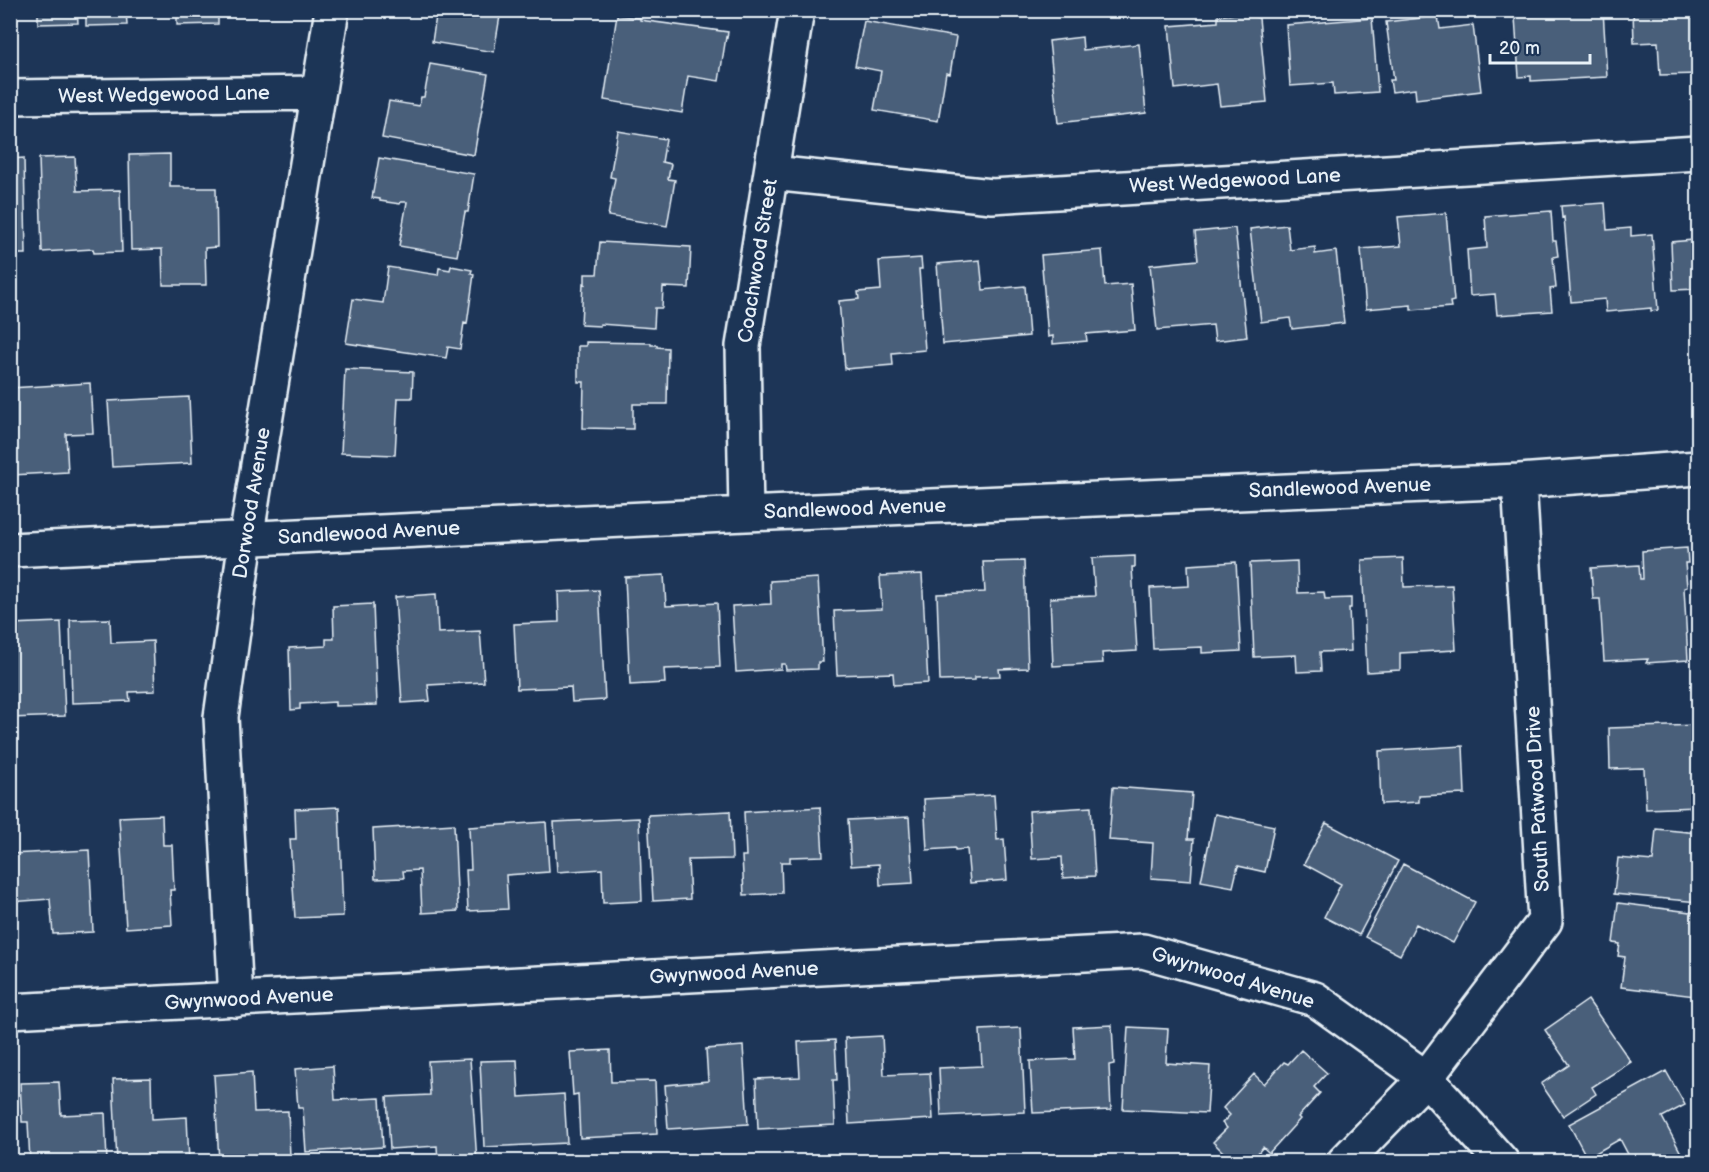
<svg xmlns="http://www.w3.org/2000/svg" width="1709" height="1172" font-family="'Balsamiq Sans',sans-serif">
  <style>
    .building { fill: #495e7a; stroke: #e8f1f8; stroke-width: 1.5 }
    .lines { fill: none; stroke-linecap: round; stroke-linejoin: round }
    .minor-casing { stroke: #e8f1f8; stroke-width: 38 }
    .minor { stroke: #1d3557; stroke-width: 33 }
    .labels { text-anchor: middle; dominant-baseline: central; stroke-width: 5; stroke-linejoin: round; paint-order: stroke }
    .street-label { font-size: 20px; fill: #e8f1f8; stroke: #1d3557 }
  </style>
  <rect width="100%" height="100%" fill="#1d3557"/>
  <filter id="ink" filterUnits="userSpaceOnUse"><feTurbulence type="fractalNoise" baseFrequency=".0167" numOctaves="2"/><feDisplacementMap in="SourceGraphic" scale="12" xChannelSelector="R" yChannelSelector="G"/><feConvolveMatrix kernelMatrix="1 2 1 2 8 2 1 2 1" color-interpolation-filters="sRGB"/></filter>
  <g filter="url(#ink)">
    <!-- building -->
    <path class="building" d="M38 10H77L78 23 38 24Z
      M86 10H126L127 25 86 26Z
      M177 10H218V24L177 25Z
      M437 10H501L494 52 432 42Z
      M1573 10H1603L1607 77 1531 81V76L1519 77 1515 17 1573 14Z
      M1633 10H1698V74L1660 75 1658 42 1634 43Z
      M1254 12 1255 17 1259 18 1267 102 1220 106 1217 84 1175 89 1169 26 1218 22V16Z
      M617 15 640 18V20L728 32 727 38 726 37 719 81 688 76 682 113 604 100Z
      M1438 16 1440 29 1473 25 1481 91 1416 99 1415 89 1392 92 1390 80H1394L1386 22Z
      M1372 18 1378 92 1334 95 1333 83 1290 86 1286 25Z
      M864 21 956 37 950 74 946 73 938 121 874 110 881 71 855 66Z
      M1082 37 1083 50 1139 44 1146 113 1058 123 1049 41Z
      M430 64 488 74 474 155 382 138 389 101 419 106 421 97H424Z
      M618 131 666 139 662 162 671 164 668 179 675 180 667 226 608 216 615 178 610 177Z
      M170 154V187H184V188H216L217 247 205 248 206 285H163L162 249 131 250 129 155Z
      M75 157 77 191 120 190 122 252 94 253 93 249 42 252 39 158Z
      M24 158 26 254H10V159Z
      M379 158 474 174 468 212H465L457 256 399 246 407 202H401L400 204 380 201V199L372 198Z
      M1605 203 1607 230 1631 228V236L1652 234 1658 310 1651 311V308L1606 312 1605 299 1571 302 1564 217 1562 218 1561 206Z
      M1551 211 1553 241H1556L1558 256 1553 257 1556 288 1550 289 1552 311 1497 315 1495 294 1470 296 1467 250 1487 248 1485 216Z
      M1446 213 1454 301 1450 302 1451 307 1411 310V305L1366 309 1361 249 1401 246 1398 217Z
      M1287 225 1290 250 1315 247V254L1336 251 1344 323 1292 329 1290 318 1261 322 1250 229Z
      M1235 228 1247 337 1215 341 1213 325 1157 330 1150 265 1198 260 1195 232Z
      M1692 231H1698V289L1673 290 1671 242 1693 240Z
      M600 242 691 247 689 288 663 287 662 308H655L654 328 600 324V326L581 325 583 283 585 284V274H597Z
      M1102 250 1105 286 1131 284 1135 330 1086 334 1087 341 1053 344V336L1048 337 1041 255Z
      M921 258 922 269H919L925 350 892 353 893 365 845 369 839 301 859 299 858 292 881 290 879 261Z
      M980 260 983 290 1025 286 1029 336 943 344 937 264Z
      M451 266 472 270 471 273 474 274 467 324 464 323 460 349 448 347 446 358 346 343 353 299 383 303 388 267 438 275 439 268 450 270Z
      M586 342 651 343V345H657V347L668 348 667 404H633V429L583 428 584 382H578V346H586Z
      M345 369 413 372 412 398H398L395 455 341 453Z
      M90 383 93 433 66 434 68 472 12 475 10 388Z
      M189 397 192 463 112 467 108 401Z
      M1687 548 1688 563H1685L1687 587 1684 588 1688 660 1646 663 1648 659 1604 661 1600 599H1593L1591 568 1639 565 1640 579H1643L1642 551Z
      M1135 556V567H1132L1137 651 1102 653 1103 663 1053 666 1050 598 1095 596 1092 558Z
      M1403 558 1404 587 1452 585 1456 650 1400 653V670L1367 672 1362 560Z
      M1024 561 1028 668 999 669 1000 676 975 677V680L940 681 937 594 985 592 983 562Z
      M1297 561 1298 593 1324 592 1325 599 1351 598V608H1349L1351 651 1320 652 1321 671 1297 672 1296 655 1254 657 1250 563Z
      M1236 562 1241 651 1202 653V647L1153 649 1150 588 1189 586 1188 565Z
      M922 574 928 683 894 685 893 673 837 675 834 611 882 609 880 576Z
      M664 575 666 606 717 603 720 667 664 669 665 683 630 685 625 577Z
      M818 578 823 662H818V669L786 670 785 664H781V669L736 672 732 606 771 604 770 581Z
      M599 590 605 700 572 702 571 687 517 689 514 624 559 622 558 592Z
      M436 594 438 633 480 631 484 682 428 685 430 701 402 703 395 597Z
      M373 604 377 705 335 706V702L300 704V709L291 710 289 648 326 646V639H334L333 606Z
      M110 619 111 643 153 641 155 691 129 692 130 701 72 703 70 620Z
      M61 622 65 716 10 718V656H12L11 624Z
      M1698 725V807L1646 809 1644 768 1610 769 1609 728Z
      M1463 746 1465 794 1419 796V802L1381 804 1379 751Z
      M1113 787 1192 793 1188 839H1194L1191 881 1151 878 1153 843 1109 840Z
      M994 795 997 840 1004 839 1007 880 970 883 967 849 955 850V848L927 850 924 799Z
      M339 807 343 916 295 918 290 839H296L295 809Z
      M820 807 823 856 790 857V862H781L782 893 744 895 742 856H746L744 812Z
      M1091 807 1095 876 1063 878 1062 857 1032 859 1029 811Z
      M730 811 732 859 688 860 690 899 653 901 648 815Z
      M1215 814 1274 826 1265 872 1238 866 1233 887 1201 881Z
      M162 815 163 845H172L174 890H170L172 925 126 928 119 817Z
      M909 817 913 883 880 885 879 864 851 866 848 820Z
      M639 818 642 901 603 903 602 869 557 872 554 822Z
      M546 822 549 872 506 875 508 909 468 911 466 870H471L469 827Z
      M1326 823 1398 861 1359 935 1324 917 1341 884 1304 864Z
      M454 824 458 911 422 913 420 870 403 871 404 878 375 879 373 829Z
      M1656 829 1698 833V902L1614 894 1618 858 1653 861Z
      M89 850 93 932 53 934 50 899 10 902V854Z
      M1403 864 1475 902 1453 943 1416 924 1400 955 1365 937Z
      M1618 903 1698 913V964L1695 996 1621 987 1625 957 1618 956 1620 944 1613 943Z
      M1588 1000 1631 1062 1592 1087 1596 1094 1563 1116 1541 1084 1569 1065 1545 1030Z
      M1112 1025 1114 1064 1109 1065 1111 1110 1033 1113 1030 1061 1075 1059 1073 1027Z
      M1128 1027 1168 1029 1166 1063 1210 1066 1207 1113 1123 1109Z
      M1021 1028 1025 1112 941 1116 939 1068 982 1066 980 1030Z
      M882 1036 884 1075 930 1073 933 1119 849 1124 845 1038Z
      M835 1040 837 1080H833L835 1125 758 1129 756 1079 800 1077 798 1042Z
      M743 1046 748 1124 668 1129 665 1085 708 1081 706 1049Z
      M610 1050 611 1082 655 1081 657 1134 580 1138 578 1094 573 1095 570 1052Z
      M1301 1050 1327 1073 1314 1087 1320 1093 1298 1117 1300 1119 1269 1153 1263 1147 1250 1162H1233L1213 1142 1227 1128 1222 1123 1230 1115 1223 1108 1254 1074 1264 1084 1284 1062 1288 1064Z
      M470 1059 477 1162H438L437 1146 390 1149 387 1097 430 1095 428 1061Z
      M517 1060 519 1097 564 1094 567 1143 484 1147 480 1061Z
      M333 1066 335 1100 380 1098 383 1147 306 1152 303 1108H298L295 1069Z
      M1666 1071 1685 1105 1662 1117 1682 1155 1670 1162H1632L1620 1139 1587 1158 1569 1124Z
      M252 1072 254 1112 288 1111 290 1157 219 1161 214 1075Z
      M151 1078 152 1119 187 1117 189 1162H117L113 1079Z
      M59 1082 61 1115 105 1113 107 1162H30L28 1122H22L20 1083Z
      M11 1084 16 1162H10Z"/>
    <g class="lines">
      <defs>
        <path id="minor" d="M10 97 318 93
          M772 173 992 196 1698 153
          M746 514 743 346 797 10
          M10 550 746 514 1519 481 1698 468
          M236 1000 221 717 246 539 332 10
          M10 1011 1143 951 1315 999 1426 1078 1502 1162
          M1344 1162 1426 1078 1545 921 1519 481"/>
      </defs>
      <!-- minor casing -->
      <use href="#minor" class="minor-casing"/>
      <!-- minor -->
      <use href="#minor" class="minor"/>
    </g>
  </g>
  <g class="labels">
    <!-- street labels -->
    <g class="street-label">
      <text transform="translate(164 95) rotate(-1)">West Wedgewood Lane</text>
      <text transform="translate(1235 181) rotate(-3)">West Wedgewood Lane</text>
      <text transform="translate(758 261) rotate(-81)">Coachwood Street</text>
      <text transform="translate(1340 488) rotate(-2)">Sandlewood Avenue</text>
      <text transform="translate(252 503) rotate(-81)">Dorwood Avenue</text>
      <text transform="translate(855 509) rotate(-2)">Sandlewood Avenue</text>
      <text transform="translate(369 533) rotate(-3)">Sandlewood Avenue</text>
      <text transform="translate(1538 799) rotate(-93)">South Patwood Drive</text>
      <text transform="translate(734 973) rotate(-3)">Gwynwood Avenue</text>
      <text transform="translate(1233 978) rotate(17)">Gwynwood Avenue</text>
      <text transform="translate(249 999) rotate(-3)">Gwynwood Avenue</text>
    </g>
  </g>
  <!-- margin -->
  <rect width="1709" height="1172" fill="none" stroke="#1d3557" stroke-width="36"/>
  <rect x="18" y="18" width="1673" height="1136" fill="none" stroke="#e8f1f8" stroke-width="2" filter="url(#ink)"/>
  <!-- scale -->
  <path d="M1490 54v9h100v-9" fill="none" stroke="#e8f1f8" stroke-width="3"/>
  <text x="1499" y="54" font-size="18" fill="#e8f1f8" stroke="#1d3557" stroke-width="4.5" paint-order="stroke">20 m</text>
</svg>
